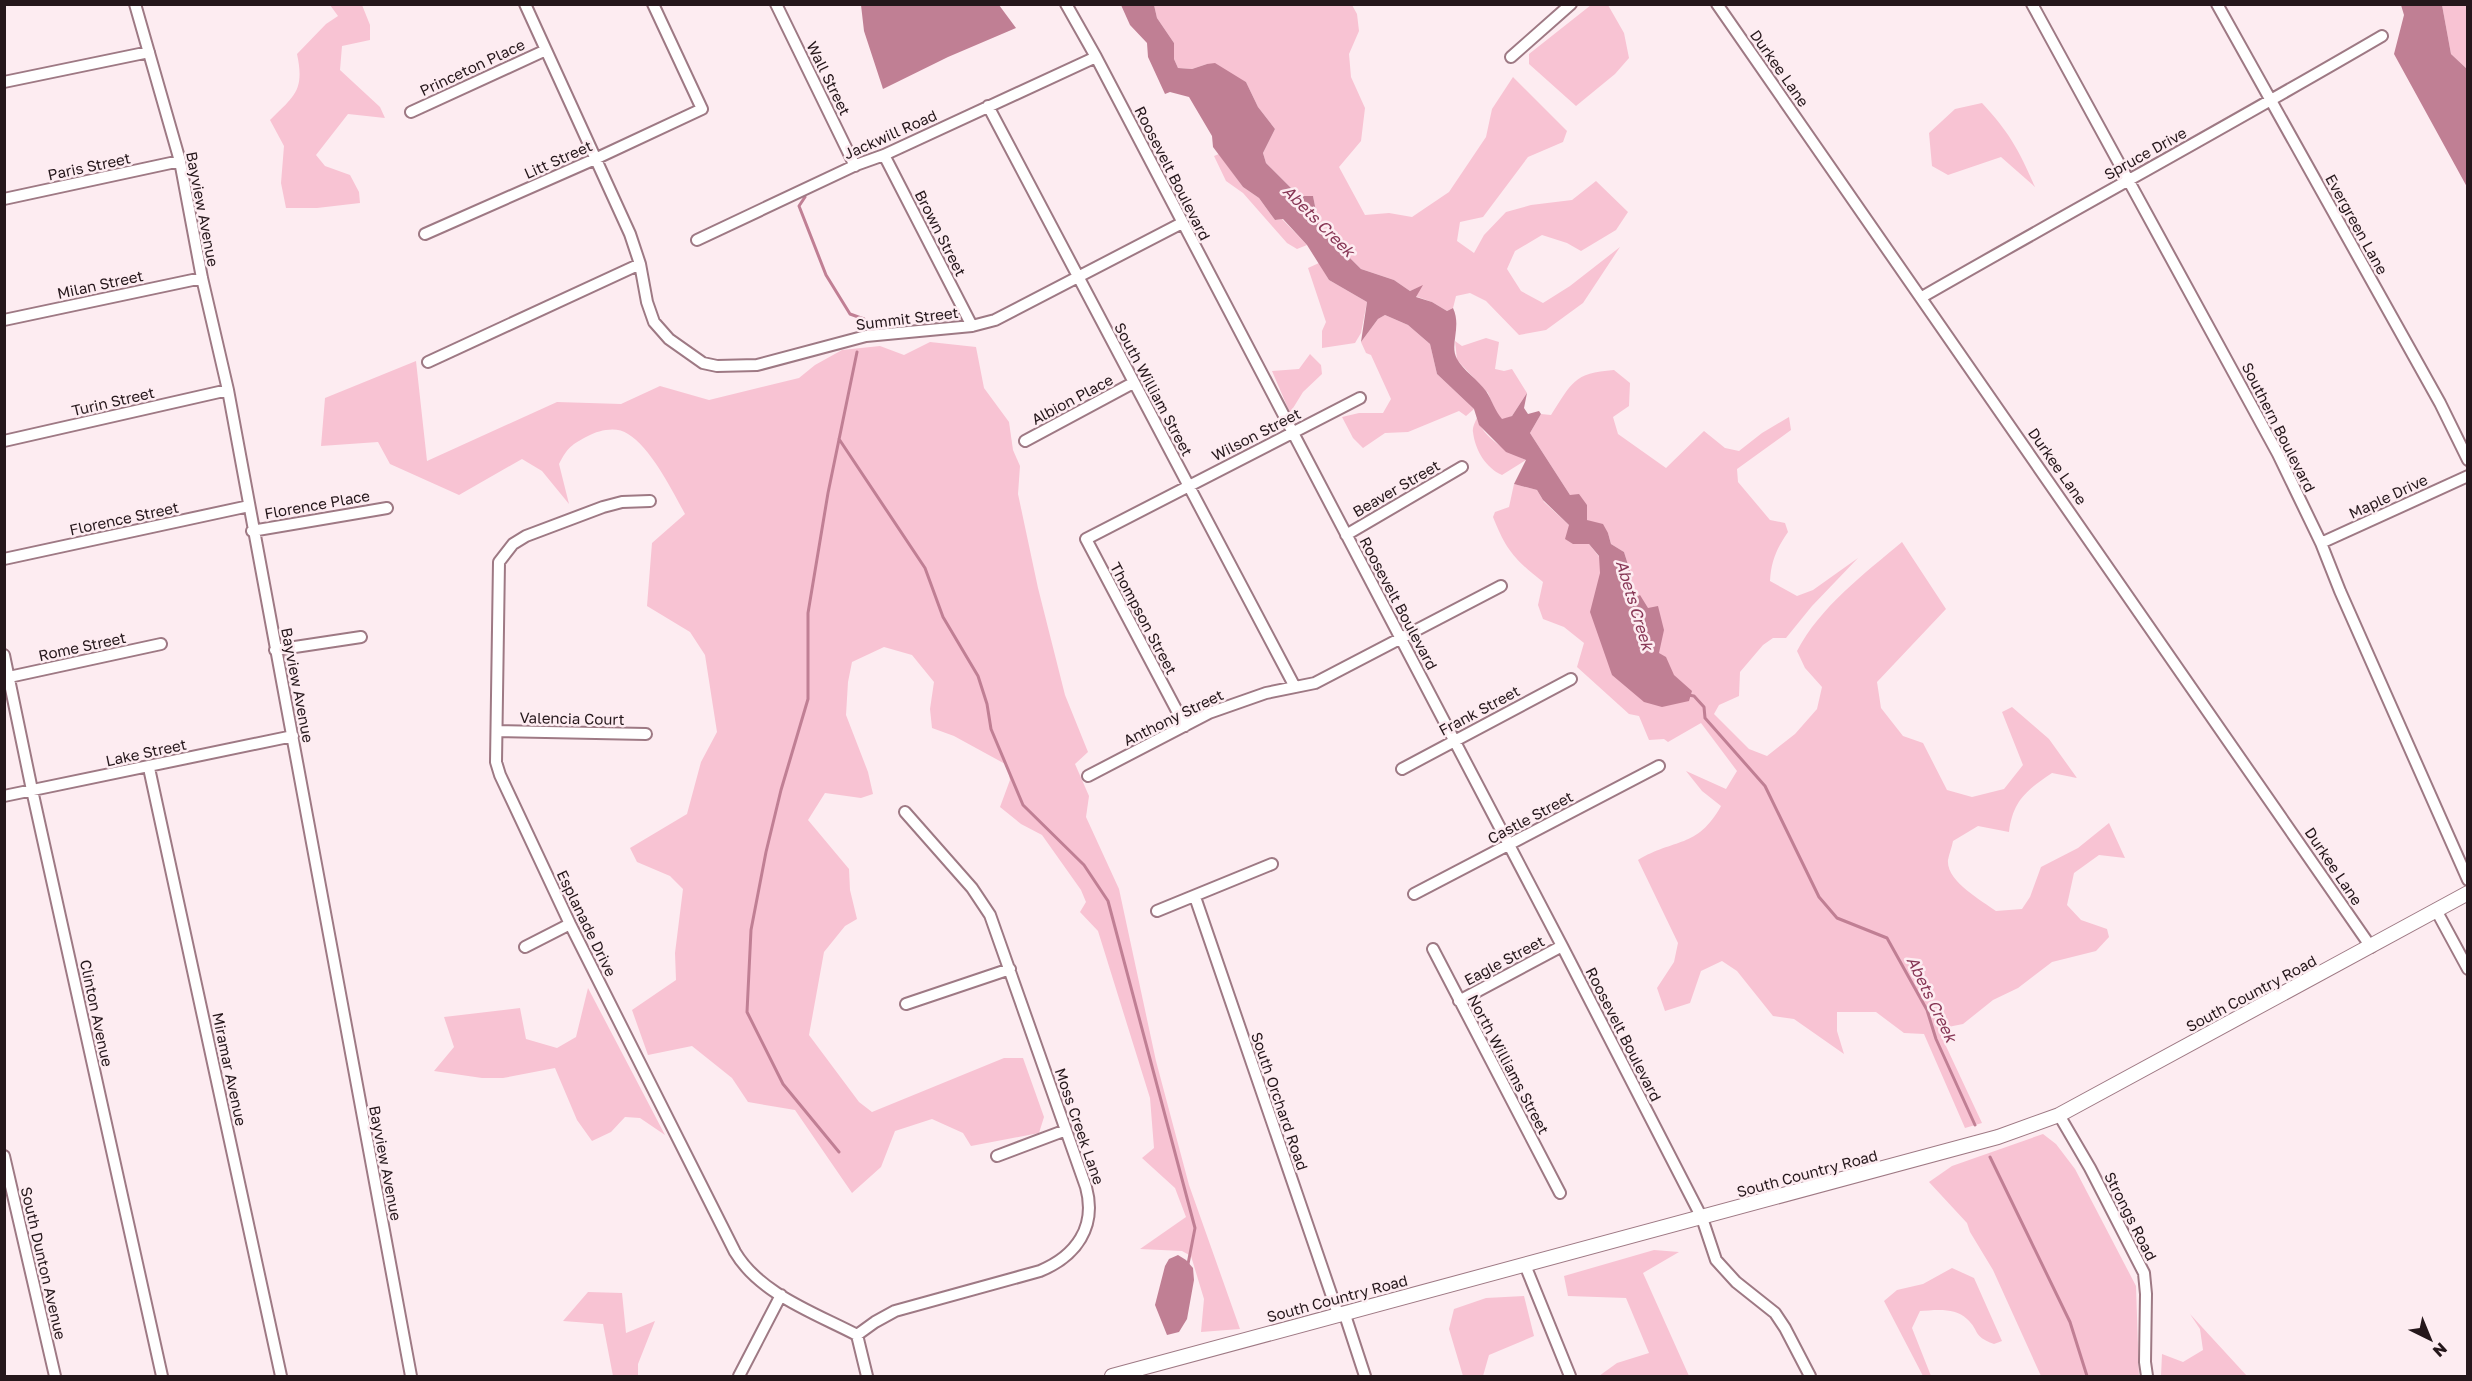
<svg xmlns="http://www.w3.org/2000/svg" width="2472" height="1381" font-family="'Golos Text',sans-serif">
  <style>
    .green { fill: #f8c3d3 }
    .water { fill: #c07f94 }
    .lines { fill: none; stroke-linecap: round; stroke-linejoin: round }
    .stream { stroke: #c07f94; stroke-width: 3 }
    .minor-casing { stroke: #9e7984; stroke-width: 14 }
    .secondary-casing { stroke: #9e7984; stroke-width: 16 }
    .minor { stroke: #fff; stroke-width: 10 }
    .secondary { stroke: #fff; stroke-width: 14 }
    .labels { text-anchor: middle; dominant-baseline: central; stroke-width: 5; stroke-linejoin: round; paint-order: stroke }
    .street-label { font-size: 15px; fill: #25171b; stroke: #fdecf1 }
    .water-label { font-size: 16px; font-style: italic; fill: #873655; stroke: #fdecf1 }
  </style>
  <rect width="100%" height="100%" fill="#fdecf1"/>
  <!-- green -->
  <path class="green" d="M330 5H362L370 25V40L342 46 340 70 380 107 385 118 348 114 316 155 325 166 350 175 359 192 360 203 317 208H286L281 183 284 146 270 120C294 96 305 91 297 54L326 24 338 16Z
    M1154 5H1352L1357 14 1359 31 1349 54 1351 77 1365 108 1361 141 1339 167 1365 215 1389 213 1412 217 1449 192 1486 137 1492 109 1513 77 1567 131 1563 142 1528 157 1483 217 1460 222 1457 241 1474 253 1484 235 1506 212 1531 205 1572 200 1596 181 1628 212 1616 230 1581 251 1567 243 1542 235 1515 251 1507 269 1521 291 1543 303 1570 286 1620 247 1583 303 1546 330 1519 335 1486 301 1470 293 1456 296 1453 308 1447 311 1432 302 1415 296 1422 286 1410 291 1394 280 1361 269 1335 243 1319 226 1313 196H1299L1266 163 1263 153 1275 129 1258 107 1246 82 1207 64 1192 69 1178 68 1174 59V43L1157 18Z
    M1608 5 1624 33 1629 58 1615 74 1576 106 1529 64V54L1591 5Z
    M2442 5H2467V69L2451 54Z
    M1982 103C2009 132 2019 150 2035 187L2001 157 1948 175 1932 166 1929 133 1955 109Z
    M1219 154 1243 187 1259 198 1275 220 1282 219 1307 245 1297 249 1287 243 1243 193 1226 181 1214 156Z
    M1319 263 1329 280 1367 302 1361 333 1355 343 1322 348V331L1326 322 1308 268Z
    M1385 315 1408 325 1430 344 1437 374 1474 409 1466 416 1459 411 1408 432 1385 433 1363 448 1353 438 1342 417 1359 413H1383L1391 399 1371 355 1366 353 1361 342 1378 319Z
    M1486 338 1499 342 1495 369 1504 371 1512 369 1527 393 1512 416 1502 420 1495 410 1488 393 1457 360 1455 341 1462 346Z
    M930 342 976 347 984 388 1009 422 1013 450 1020 466 1018 494 1038 588 1065 695 1088 752 1075 764 1089 796 1086 817 1119 889 1156 1061 1189 1185 1240 1329 1201 1332 1204 1299 1191 1256 1182 1251 1140 1249 1186 1217 1175 1188 1142 1158 1154 1148 1150 1098 1098 931 1080 912 1086 902 1081 890 1042 835 1021 824 1000 807 1010 780 1007 765 954 736 932 728 930 709 934 682 912 655 884 647 852 662 848 682 846 715 868 772 873 794 861 798 825 793 808 820 849 869 850 890 857 919 845 926 824 952 809 1035 859 1102 872 1112 1004 1058H1023L1044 1117 1039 1133 971 1146 963 1133 932 1119 895 1131 881 1167 852 1193 795 1110 748 1102 732 1078 692 1046 648 1055 632 1010 676 980 675 953 683 889 670 876 637 862 630 848 687 814 701 762 717 732 705 655 690 632 647 606 652 543 685 514C672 490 651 448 628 434 617 426 599 430 588 436 571 445 568 447 559 464L569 504 542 471 522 459 459 495 390 464 378 442 321 446 325 398 416 361 427 461 557 402 621 404 660 386 709 400 799 378 815 365 842 350 880 346 904 355Z
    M1310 354 1321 365 1322 374 1303 392 1290 413 1272 371 1299 369Z
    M1614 370 1630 383 1629 406 1613 417 1618 434 1666 468 1704 431 1725 448 1739 451 1762 433 1789 417 1791 430 1737 469 1738 482 1770 520 1785 523 1788 532C1777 548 1771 561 1770 581L1797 596 1813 590 1858 558 1812 606 1786 638H1773L1763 645 1740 672 1739 696 1719 705 1714 714 1749 749 1767 756 1795 734 1817 709 1822 687 1805 668 1797 651C1820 607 1864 574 1902 542L1946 609 1877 682 1881 708 1903 736 1923 743 1947 790 1972 797 2004 789 2023 765 2002 712 2012 707 2049 739 2077 778 2052 773C2027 790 2013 800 2009 832L1978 826 1953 841C1952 847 1949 854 1948 860 1946 881 1981 900 1996 911L2022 909 2030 897 2041 867 2078 848 2109 823 2125 858 2099 855 2074 873 2067 905 2081 920 2107 929 2109 937 2096 951 2052 962 2018 988 1993 1000 1963 1024 1938 1029 1982 1123 1965 1128 1924 1034 1904 1033 1876 1012H1837V1031L1844 1054 1794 1019 1773 1016 1737 971 1722 961 1701 971 1690 1003 1665 1011 1657 988 1674 962 1678 943 1638 860C1674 838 1697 849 1721 806L1702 791 1686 771 1726 789 1737 771 1701 723 1668 742 1664 739 1649 740 1639 716 1629 714 1577 667 1584 643 1564 627 1543 619 1538 605 1543 582C1515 560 1506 550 1493 517L1495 512 1509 507 1514 484 1537 490 1544 502 1569 525 1573 544H1589L1633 600 1628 587 1630 571 1624 552 1611 544 1608 533 1587 520V505L1570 495 1530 433 1541 414 1551 415C1572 383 1573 373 1614 370Z
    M1477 418C1483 438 1508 452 1526 460L1502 475C1486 468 1475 450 1473 432 1472 428 1475 422 1477 418Z
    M588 988 665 1135 640 1118 625 1117 611 1132 592 1141 577 1120 555 1068 503 1078H482L434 1071 454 1047 444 1017 520 1008 526 1039 557 1048 576 1037Z
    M2043 1134 2056 1144 2075 1169 2136 1286 2139 1376H2041L1993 1270 1970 1232 1967 1223 1929 1182 1952 1166Z
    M1654 1250 1679 1252 1643 1273 1689 1376H1599L1617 1363 1649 1353 1626 1298 1568 1296 1564 1276Z
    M1952 1268 1974 1278 2002 1341 1994 1344C1971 1335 1981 1332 1967 1319 1955 1307 1935 1310 1920 1311L1912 1328 1931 1376H1923L1884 1301 1897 1290 1923 1284Z
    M588 1292 622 1293 626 1333 655 1321 638 1364V1376H613L603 1324 563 1321Z
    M1524 1296 1534 1336 1489 1355 1483 1376H1463L1449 1329 1454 1309 1486 1298Z
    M2190 1314 2247 1376H2161L2162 1354 2183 1362 2203 1350 2200 1329Z"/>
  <!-- water -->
  <path class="water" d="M861 5H999L1016 28 948 57 883 89 864 31Z
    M1121 5H1154L1157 18 1174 43V59L1178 68 1192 69 1207 64 1215 63 1241 79 1246 82 1258 107 1275 129 1263 153 1266 163 1299 196H1313L1319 226 1335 243 1361 269 1394 280 1410 291 1423 285 1416 297 1432 302 1447 311 1453 308C1462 327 1449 345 1457 359 1462 369 1479 381 1486 391 1492 400 1495 411 1502 419L1512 416 1527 393 1524 408 1528 414 1539 411 1541 414 1530 433 1570 495 1579 494 1587 505V520L1603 524 1608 533 1611 544 1624 552 1630 571 1628 587 1633 599 1640 595 1648 608 1658 606 1664 630 1659 653 1666 657 1674 675 1692 691 1689 701 1662 707 1644 702 1612 675 1590 612 1600 573 1599 556 1589 544H1573L1565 539 1569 525 1543 500 1537 490 1514 484 1526 460 1506 452 1479 425 1474 409 1437 374 1430 344 1408 325 1385 315 1378 319 1361 342 1367 302 1329 280 1307 245 1283 219 1275 220 1259 198 1243 187 1213 147 1212 136 1189 97 1170 92 1165 94 1148 57 1147 43 1130 25Z
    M2401 5H2442L2451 54 2467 69V187L2394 54 2404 15Z
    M1178 1255 1186 1260 1193 1268 1194 1280 1187 1319 1179 1332 1167 1335 1155 1305 1165 1266 1169 1259Z"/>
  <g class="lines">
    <!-- stream -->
    <path class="stream" d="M805 197 799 206 826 275 850 314 864 319 866 328
      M839 439 925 568 943 617 978 676 987 704 991 729 1023 805 1084 865 1108 901 1195 1228 1188 1264
      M1688 695 1694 696 1704 707 1705 718 1765 786 1819 897 1837 918 1887 938 1927 1010 1936 1039 1975 1125
      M839 1152 783 1084 747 1012 751 930 766 852 781 790 808 699V613L828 493 857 352
      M1990 1157 2070 1322 2087 1376"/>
    <defs>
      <path id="minor" d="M135 4 180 161 202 278 228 390 411 1376
        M525 4 630 234 640 264 647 302 654 322 669 339 703 363 717 366 757 365 866 336 972 326 995 320 1182 223
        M776 4 855 166
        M1066 4 1096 57 1562 946 1702 1218 1716 1260 1736 1282 1775 1313 1785 1328 1810 1376
        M1717 4 2371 947
        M2032 4 2278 454 2321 543 2340 591 2468 880
        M2217 4 2440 403 2468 460
        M1511 57 1571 4
        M4 82 149 52
        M988 106 1295 687
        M411 112 546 50
        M884 155 972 326
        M4 199 180 161
        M425 234 595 159 702 109 653 4
        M697 240 856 165 884 155 1096 57
        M1922 297C2075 209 2230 125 2382 36
        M4 320 202 278
        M428 362 640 264
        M4 441 228 390
        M1025 441 1133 383
        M650 501 622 502 603 507 526 536 513 544 499 562 496 762 500 775 570 924 735 1252C760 1294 815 1313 857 1335L867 1376
        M252 531 387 508
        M1346 535 1462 467
        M2321 543 2468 476
        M4 559 249 506
        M275 650 361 637
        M4 655 32 790 162 1376
        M9 677 161 644
        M1185 726 1086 539 1360 398
        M497 731 646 734
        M149 768 281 1376
        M1402 769 1571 679
        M1088 776 1209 713 1266 693 1315 683 1501 586
        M4 796 293 736
        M1414 894 1659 766
        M1195 897 1338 1314
        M2436 910 2468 969
        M1157 911 1272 864
        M525 947 570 924
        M1433 949 1560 1193
        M1459 1001 1562 946
        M906 1004 1010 969
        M2059 1115 2090 1168 2144 1273 2146 1294 2145 1362 2147 1376
        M4 1156 55 1376
        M997 1156 1066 1130
        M1525 1265 1570 1376
        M1344 1312 1365 1376
        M857 1335 875 1322 895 1311 1040 1271C1076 1256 1097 1227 1086 1187L990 915 972 888 905 812
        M739 1376 781 1295"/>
      <path id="secondary" d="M1112 1376 1998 1137 2059 1115 2468 893"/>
    </defs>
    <!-- minor casing -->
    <use href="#minor" class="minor-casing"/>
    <!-- secondary casing -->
    <use href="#secondary" class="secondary-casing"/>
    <!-- minor -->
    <use href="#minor" class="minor"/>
    <!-- secondary -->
    <use href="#secondary" class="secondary"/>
  </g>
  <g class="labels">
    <!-- street labels -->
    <g class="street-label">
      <text transform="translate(472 67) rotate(-25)">Princeton Place</text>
      <text transform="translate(1780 68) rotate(55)">Durkee Lane</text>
      <text transform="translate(829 78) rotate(64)">Wall Street</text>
      <text transform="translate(890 134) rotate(-24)">Jackwill Road</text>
      <text transform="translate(2145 153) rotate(-29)">Spruce Drive</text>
      <text transform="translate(558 159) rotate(-24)">Litt Street</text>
      <text transform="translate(89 166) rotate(-12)">Paris Street</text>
      <text transform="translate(1173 173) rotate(63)">Roosevelt Boulevard</text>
      <text transform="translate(203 209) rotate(79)">Bayview Avenue</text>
      <text transform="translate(2357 224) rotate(61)">Evergreen Lane</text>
      <text transform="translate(941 233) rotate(63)">Brown Street</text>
      <text transform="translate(100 284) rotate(-12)">Milan Street</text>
      <text transform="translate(907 318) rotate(-7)">Summit Street</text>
      <text transform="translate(1154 389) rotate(62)">South William Street</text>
      <text transform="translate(1072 399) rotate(-28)">Albion Place</text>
      <text transform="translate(113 401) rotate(-13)">Turin Street</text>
      <text transform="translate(2279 427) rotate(63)">Southern Boulevard</text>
      <text transform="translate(1256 434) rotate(-27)">Wilson Street</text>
      <text transform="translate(2058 466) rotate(55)">Durkee Lane</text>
      <text transform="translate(1396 488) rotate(-30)">Beaver Street</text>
      <text transform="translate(2388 496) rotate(-25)">Maple Drive</text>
      <text transform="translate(317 504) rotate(-10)">Florence Place</text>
      <text transform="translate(124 518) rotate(-12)">Florence Street</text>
      <text transform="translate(1399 603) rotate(62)">Roosevelt Boulevard</text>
      <text transform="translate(1144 618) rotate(62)">Thompson Street</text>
      <text transform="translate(82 646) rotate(-12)">Rome Street</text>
      <text transform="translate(298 685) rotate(79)">Bayview Avenue</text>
      <text transform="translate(1479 710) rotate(-28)">Frank Street</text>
      <text transform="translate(1173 717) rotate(-26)">Anthony Street</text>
      <text transform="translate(572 718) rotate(1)">Valencia Court</text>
      <text transform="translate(146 752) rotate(-12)">Lake Street</text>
      <text transform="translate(1530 817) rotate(-28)">Castle Street</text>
      <text transform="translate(2334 866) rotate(56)">Durkee Lane</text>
      <text transform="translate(587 923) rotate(64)">Esplanade Drive</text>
      <text transform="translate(1504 960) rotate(-28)">Eagle Street</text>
      <text transform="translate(2251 993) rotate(-28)">South Country Road</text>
      <text transform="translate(97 1013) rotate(78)">Clinton Avenue</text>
      <text transform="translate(1624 1034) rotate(63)">Roosevelt Boulevard</text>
      <text transform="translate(1509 1064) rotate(62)">North Williams Street</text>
      <text transform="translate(230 1069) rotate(78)">Miramar Avenue</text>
      <text transform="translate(1280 1101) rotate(71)">South Orchard Road</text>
      <text transform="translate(1080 1126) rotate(71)">Moss Creek Lane</text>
      <text transform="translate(386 1163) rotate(79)">Bayview Avenue</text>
      <text transform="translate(1807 1173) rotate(-15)">South Country Road</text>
      <text transform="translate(2131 1216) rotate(63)">Strongs Road</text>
      <text transform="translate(44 1263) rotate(77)">South Dunton Avenue</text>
      <text transform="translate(1337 1298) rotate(-15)">South Country Road</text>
    </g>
    <!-- water labels -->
    <g class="water-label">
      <text transform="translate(1319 221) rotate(45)">Abets Creek</text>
      <text transform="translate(1635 605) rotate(73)">Abets Creek</text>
      <text transform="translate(1932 999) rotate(64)">Abets Creek</text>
    </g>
  </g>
  <!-- border -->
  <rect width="2472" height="1381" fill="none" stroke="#25171b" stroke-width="12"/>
  <!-- north arrow -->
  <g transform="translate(2430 1339) rotate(137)" stroke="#fdecf1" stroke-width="4.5" paint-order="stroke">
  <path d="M0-4.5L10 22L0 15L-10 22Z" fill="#25171b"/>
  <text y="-9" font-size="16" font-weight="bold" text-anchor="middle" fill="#25171b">N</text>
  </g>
</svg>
